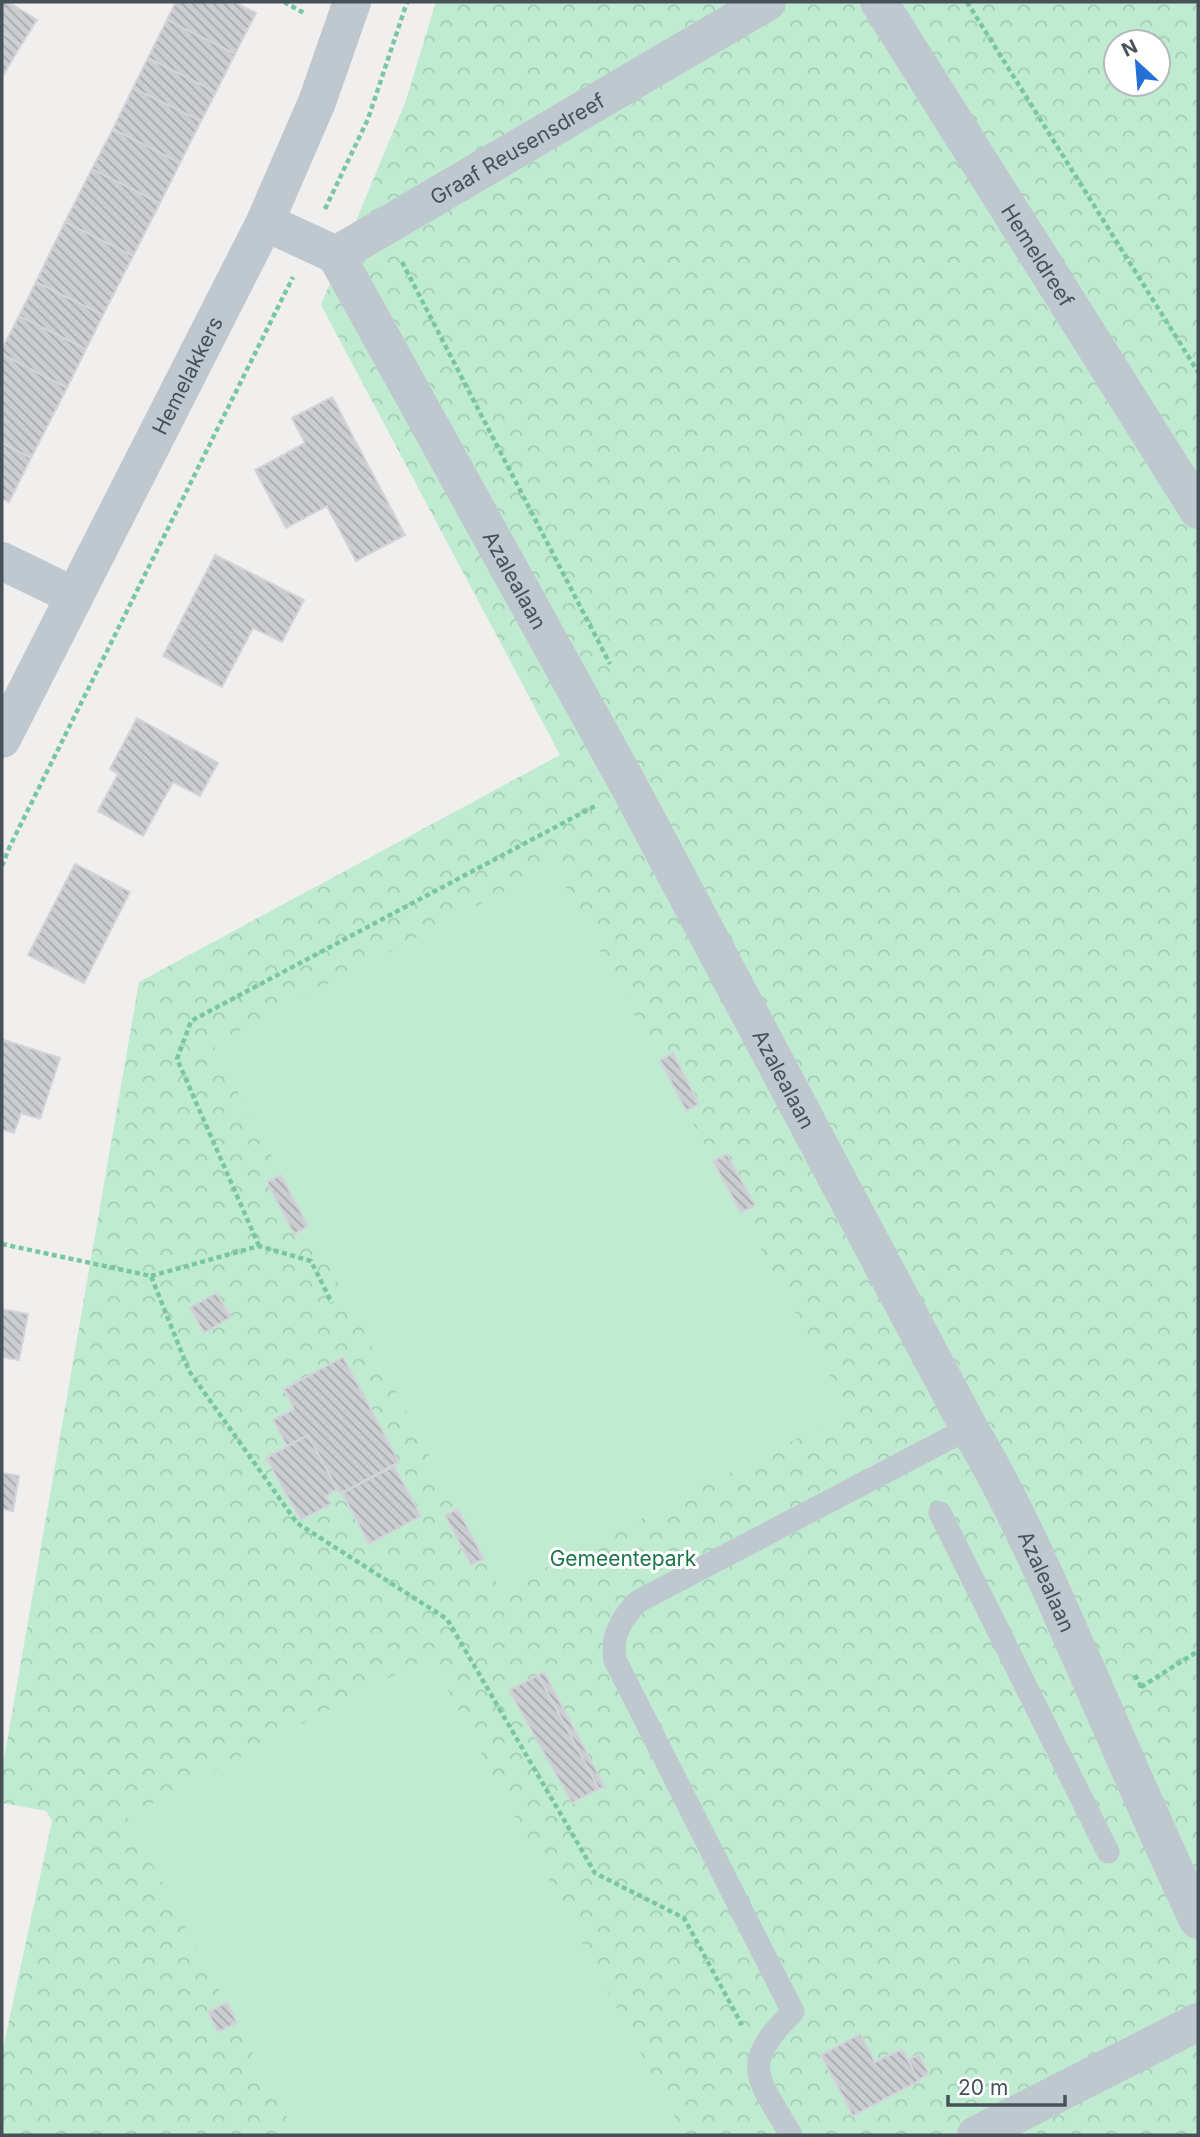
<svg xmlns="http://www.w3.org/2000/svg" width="1200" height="2137" font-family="Inter,sans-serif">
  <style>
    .park { fill: url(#park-crowns); fill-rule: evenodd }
    .garden { fill: #bfecd1 }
    .building { fill: url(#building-back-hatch); stroke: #d2d4d9; stroke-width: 2 }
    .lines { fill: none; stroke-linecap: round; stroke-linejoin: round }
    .path { stroke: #79c7a1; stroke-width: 4.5; stroke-dasharray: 5 3.5; stroke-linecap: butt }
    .service { stroke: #bfc8cf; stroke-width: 23 }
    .minor { stroke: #bfc8cf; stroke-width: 38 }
    .labels { text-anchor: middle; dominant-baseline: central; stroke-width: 6; stroke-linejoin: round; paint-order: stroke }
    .street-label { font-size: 21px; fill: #47515a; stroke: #fff }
    .park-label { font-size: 21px; fill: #1d774a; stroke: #fff }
  </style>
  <defs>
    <pattern id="park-crowns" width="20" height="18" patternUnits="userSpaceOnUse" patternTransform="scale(1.75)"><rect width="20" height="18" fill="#bfecd1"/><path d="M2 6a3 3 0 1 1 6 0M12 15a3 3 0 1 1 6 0" fill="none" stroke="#a6ccb6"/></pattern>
    <pattern id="building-back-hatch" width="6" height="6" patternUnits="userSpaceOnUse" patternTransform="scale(1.75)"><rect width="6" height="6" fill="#cbcdd2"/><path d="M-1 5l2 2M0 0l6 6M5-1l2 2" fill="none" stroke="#a7a9ad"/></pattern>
  </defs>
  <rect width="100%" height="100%" fill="#f1eeee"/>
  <!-- park -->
  <path class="park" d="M436 2H1198V2135H2V2053L52 1821 46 1811 2 1803V1771L139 982 560 755 321 305 405 103ZM1116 42H1158V84H1116Z"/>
  <!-- garden -->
  <path class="garden" d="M554 865 849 1412 501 1591 213 1045Z
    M430 1656 684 2135H296L127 1817Z"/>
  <!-- building -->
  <path class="building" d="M2 2H8L37 20 21 45 2 33Z
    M176 2H234L256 13 235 54 167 20Z
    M167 20 235 54 216 92 148 58Z
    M2 33 21 45 2 77Z
    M148 58 216 92 201 121 133 88Z
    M133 88 201 121 180 163 113 129Z
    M113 129 180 163 160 203 92 169Z
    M92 169 160 203 133 256 65 222Z
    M65 222 133 256 103 315 36 282Z
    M36 282 103 315 86 349 19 316Z
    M19 316 86 349 67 388 2 354V349Z
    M2 354 67 388 31 458 2 443Z
    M332 397 405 535 356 561 327 506 286 528 255 470 305 443 292 418Z
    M2 443 31 458 9 502 2 498Z
    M215 555 304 600 282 642 253 628 222 687 163 656Z
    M137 718 218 763 200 796 173 782 143 836 98 811 118 774 110 769Z
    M75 864 130 892 84 983 28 955Z
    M4 1040 60 1058 40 1119 21 1113 14 1133 2 1129V1045Z
    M673 1053 699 1104 686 1111 660 1060Z
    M727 1154 755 1205 741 1213 713 1161Z
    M281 1175 308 1226 294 1234 267 1182Z
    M216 1293 231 1317 204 1333 190 1308Z
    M2 1309 28 1314 19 1360 2 1357Z
    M343 1357 399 1462 340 1494 308 1435 287 1446 273 1420 294 1409 284 1389Z
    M308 1435 337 1489 326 1496 331 1504 301 1520 266 1458Z
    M394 1466 421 1516 369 1544 342 1493Z
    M2 1473 19 1476 13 1511 2 1509Z
    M458 1509 484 1559 471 1565 445 1515Z
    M544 1672 605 1787 599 1789 538 1675Z
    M538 1675 599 1789 572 1803 509 1690Z
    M227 2002 237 2023 218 2032 208 2012Z
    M860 2034 875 2062 902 2049 919 2081 853 2116 821 2055Z
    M919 2054 929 2074 918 2080 908 2060Z"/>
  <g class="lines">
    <!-- path -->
    <path class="path" d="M284 2 304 13
      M967 2 1198 372
      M325 209 368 119 407 2
      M402 262 610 664
      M2 866 10 846 293 277
      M2 1244 151 1276 189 1371 297 1523 447 1619 595 1873 684 1918 742 2025
      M259 1246 177 1059 191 1021 595 806
      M151 1276 259 1246 311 1261 332 1303
      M1135 1675 1141 1687
      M1141 1687 1198 1651"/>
    <!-- service -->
    <path class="service" d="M940 1513 1108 1852
      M791 2135C758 2078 738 2065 793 2012L615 1660C611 1635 621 1620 637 1602L969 1428"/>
    <!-- minor -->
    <g class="minor">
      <path id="s1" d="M879 2 1198 510"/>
      <path d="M265 222 336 255"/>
      <path id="s2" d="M336 255 630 788 969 1428C1008 1493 1040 1563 1070 1633 1113 1729 1153 1826 1198 1920"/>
      <path id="s3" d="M336 255 767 2"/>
      <path d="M2 561 74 596"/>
      <path id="s4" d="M2 739 265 222 317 102 352 2"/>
      <path d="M976 2135 1198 2022"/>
    </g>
  </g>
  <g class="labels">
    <!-- street labels -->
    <g class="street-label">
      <text stroke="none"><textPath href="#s3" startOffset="210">Graaf Reusensdreef</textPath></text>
      <text stroke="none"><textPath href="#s1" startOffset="299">Hemeldreef</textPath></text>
      <text stroke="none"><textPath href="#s4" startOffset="408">Hemelakkers</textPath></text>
      <text stroke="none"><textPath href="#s2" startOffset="371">Azalealaan</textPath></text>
      <text stroke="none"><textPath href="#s2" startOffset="938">Azalealaan</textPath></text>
      <text stroke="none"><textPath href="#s2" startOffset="1505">Azalealaan</textPath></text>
    </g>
    <!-- park labels -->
    <g class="park-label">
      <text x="623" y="1558">Gemeentepark</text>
    </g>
  </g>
  <!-- border -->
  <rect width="1200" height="2137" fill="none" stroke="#47515a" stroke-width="7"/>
  <!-- north arrow -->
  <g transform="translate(1137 63) rotate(334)"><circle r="33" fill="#ffffff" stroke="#b5b9bd" stroke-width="2"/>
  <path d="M0-5L12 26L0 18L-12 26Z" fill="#2570d4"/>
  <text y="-10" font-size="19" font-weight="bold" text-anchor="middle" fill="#47515a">N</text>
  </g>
  <!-- scale -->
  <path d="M948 2095v10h117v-10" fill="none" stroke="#47515a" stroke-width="3.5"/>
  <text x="958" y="2095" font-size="21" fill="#47515a" stroke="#ffffff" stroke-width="5" paint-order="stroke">20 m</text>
</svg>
